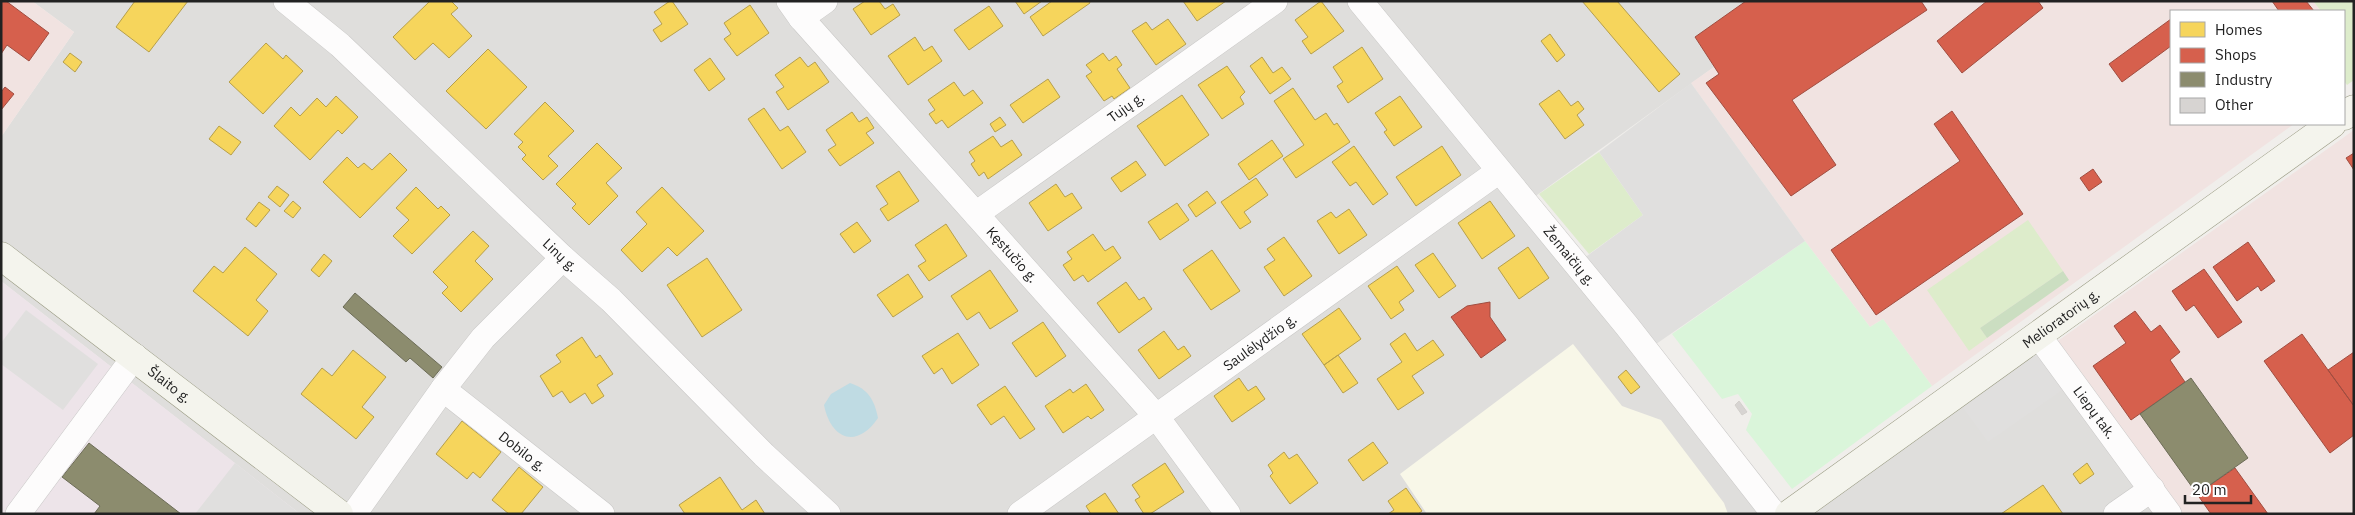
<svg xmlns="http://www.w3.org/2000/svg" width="2355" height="515" font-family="'IBM Plex Sans',sans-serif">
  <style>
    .residential { fill: #dfdedc }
    .commercial { fill: #f1e3e1 }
    .industrial { fill: #ede4e9 }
    .education { fill: #f8f7e8 }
    .grass { fill: #ddeccb }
    .forest { fill: #cbdec1 }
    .park { fill: #daf5da }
    .parking { fill: #e0dfde }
    .water { fill: #bfdbe3 }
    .homes { fill: #f6d55c; stroke: #b69f4b }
    .shops { fill: #d6604d; stroke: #a04d40 }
    .industry { fill: #8c8c6e; stroke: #6c6c57 }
    .building { fill: #d7d4d2; stroke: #d3d0cc }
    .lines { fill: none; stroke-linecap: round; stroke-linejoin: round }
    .minor-casing { stroke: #c9c8c7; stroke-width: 26 }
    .secondary-casing { stroke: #999a82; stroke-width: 29 }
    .minor { stroke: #fdfcfc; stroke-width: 25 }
    .secondary { stroke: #f4f4ed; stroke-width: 28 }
    .labels { text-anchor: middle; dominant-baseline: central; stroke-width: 5; stroke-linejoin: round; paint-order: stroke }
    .street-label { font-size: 14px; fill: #222; stroke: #fff }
  </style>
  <rect width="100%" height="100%" fill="#f0eeeb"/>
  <!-- residential -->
  <path class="residential" d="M32 1H1746L1714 67 1526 203 1774 514H300L1 281V137L74 32Z
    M2038 335 2168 514H1789Z"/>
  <!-- commercial -->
  <path class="commercial" d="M1 1H32L74 32 1 137Z
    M1746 1H2313L2321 11H2171V124H2294L1932 386 1883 319 1870 327 1805 241 1691 83 1714 67 1695 37Z
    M2354 130V514H2168L2048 348Z"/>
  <!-- industrial -->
  <path class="industrial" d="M1 281 235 463 300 514H1Z"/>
  <!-- education -->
  <path class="education" d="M1573 344 1622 406 1661 420 1724 503 1728 514H1427L1400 474Z"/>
  <!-- grass -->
  <path class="grass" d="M2313 1H2354V80L2347 85 2344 81V11H2321Z
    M1599 152 1643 215 1589 254 1539 194Z
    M2028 220 2063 271 1980 328 1987 338 1969 351 1927 290Z"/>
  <!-- forest -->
  <path class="forest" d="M2063 271 2069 280 1987 338 1980 328Z"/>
  <!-- park -->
  <path class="park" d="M1805 241 1870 327 1883 319 1932 386 1792 489 1746 430 1752 414 1738 394 1722 399 1672 334Z"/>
  <!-- parking -->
  <path class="parking" d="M1691 83 1805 241 1646 351 1576 264 1643 215 1599 152Z
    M26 310 98 364 63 410 1 364V343Z
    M2029 341 2065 388 1988 442 1954 395Z
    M235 463 300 514H195Z"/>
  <!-- water -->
  <path class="water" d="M850 383C868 389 874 399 878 418 857 449 831 440 824 405L831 394Z"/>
  <!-- homes -->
  <path class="homes" d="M135 1H188L149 52 116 27Z
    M430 1H451L458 8 451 14 472 36 449 58 433 43 415 60 393 37Z
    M670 1H672L688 24 661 42 653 30 662 24 654 12Z
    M865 1H879L885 9 893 4 900 15 871 35 853 9Z
    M1015 1H1042L1024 14Z
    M1052 1H1089L1090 3 1043 36 1030 17Z
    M1183 1H1226L1197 21Z
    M1321 1 1344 31 1311 54 1302 41 1308 37 1295 20Z
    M1582 1H1617L1680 74 1659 92Z
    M750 5 769 33 737 56 724 39 731 34 724 23Z
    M989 6 1003 26 969 50 954 30Z
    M1168 19 1186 44 1156 65 1132 31 1146 22 1152 30Z
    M1550 34 1565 55 1557 62 1541 41Z
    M915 37 924 51 932 46 942 61 908 85 888 56Z
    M266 43 283 59 286 55 303 71 263 114 229 82Z
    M1362 47 1383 79 1348 103 1337 86 1343 82 1333 67Z
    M488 49 527 87 486 129 446 91Z
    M70 53 82 62 75 72 63 62Z
    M1103 53 1109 61 1116 56 1122 65 1117 69 1130 88 1114 99 1112 96 1104 101 1086 76 1092 72 1086 65Z
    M800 57 808 67 815 62 829 82 788 110 776 92 784 87 775 75Z
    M1262 57 1273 73 1282 67 1291 79 1270 94 1250 66Z
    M710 58 725 79 709 91 694 70Z
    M1227 66 1245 92 1240 97 1244 104 1222 119 1198 85Z
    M1048 79 1060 97 1023 123 1010 105Z
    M954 82 964 96 973 90 983 103 948 128 942 120 936 124 929 114 935 110 928 100Z
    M1293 88 1315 120 1326 113 1334 125 1337 123 1350 142 1296 178 1283 159 1304 145 1274 101Z
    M1559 90 1571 106 1578 101 1584 109 1577 115 1584 125 1565 139 1539 104Z
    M1182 95 1209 135 1165 166 1137 126Z
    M336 96 358 117 342 134 338 130 310 160 274 126 291 107 300 116 317 98 326 107Z
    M1400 96 1422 127 1394 146 1384 132 1387 130 1375 113Z
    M545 102 574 131 548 156 558 166 543 180 522 159 526 155 518 147 523 142 514 134Z
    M764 108 780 131 788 126 806 152 782 169 748 119Z
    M852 112 859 122 867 117 874 128 866 133 874 143 840 166 828 150 836 145 826 130Z
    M1000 117 1006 125 995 132 990 124Z
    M219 126 241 142 231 155 209 139Z
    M993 136 1001 147 1012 140 1022 155 988 179 984 172 979 176 971 164 975 161 969 152Z
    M1272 140 1283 156 1249 180 1238 164Z
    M597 143 622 168 606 183 618 196 589 225 572 208 576 204 556 184Z
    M1354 146 1388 194 1373 205 1356 182 1350 186 1332 162Z
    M1442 146 1461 175 1416 206 1396 177Z
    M390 153 407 170 360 218 323 182 347 157 358 168 364 163 372 170Z
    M1136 161 1146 175 1121 192 1111 178Z
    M899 171 919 201 888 221 880 209 888 204 876 186Z
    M1256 178 1268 195 1244 212 1251 222 1240 229 1221 202Z
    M1056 184 1065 197 1072 193 1082 208 1048 231 1029 203Z
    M277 186 289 195 280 207 268 197Z
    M416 187 438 209 441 206 450 215 412 254 393 236 409 220 396 208Z
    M662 187 704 231 677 256 668 247 642 272 621 250 647 224 636 212Z
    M1207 191 1216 203 1196 217 1188 205Z
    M293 201 301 208 293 218 284 211Z
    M1490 201 1515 236 1482 259 1458 223Z
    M259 202 270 210 256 227 246 219Z
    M1177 203 1189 220 1160 240 1148 222Z
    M1349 209 1367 235 1339 254 1317 221 1331 212 1336 218Z
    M857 222 871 241 854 253 840 234Z
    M946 224 967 256 929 281 918 266 926 261 915 245Z
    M473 231 489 246 475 261 493 279 461 312 442 293 448 287 433 272Z
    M1093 234 1105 251 1113 246 1121 258 1088 282 1083 275 1074 281 1063 265 1072 259 1067 252Z
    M1284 237 1312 276 1284 296 1264 267 1275 260 1267 249Z
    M245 247 277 274 256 300 268 311 248 336 193 291 214 266 223 273Z
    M1528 247 1549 278 1519 299 1498 268Z
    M1212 250 1240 291 1211 310 1183 270Z
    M1433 253 1456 286 1439 298 1415 265Z
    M324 254 332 261 319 277 311 270Z
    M707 258 742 310 702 337 667 285Z
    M1397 266 1414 291 1399 302 1404 310 1391 319 1368 286Z
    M990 270 1018 311 990 329 979 312 967 320 951 296Z
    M908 274 923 297 893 317 877 295Z
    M1126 282 1139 300 1144 297 1152 309 1119 333 1097 303Z
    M1339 308 1361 339 1324 365 1302 334Z
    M1043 322 1066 356 1036 377 1012 343Z
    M1164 331 1178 350 1184 346 1191 356 1159 379 1138 350Z
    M958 333 979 365 952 384 942 368 934 374 922 356Z
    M1405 333 1417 351 1433 340 1444 355 1412 376 1424 393 1398 410 1377 379 1402 362 1390 344Z
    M582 337 596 358 600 355 613 374 597 385 604 396 592 404 585 393 570 403 562 391 553 397 540 376 561 362 556 355Z
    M353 350 386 377 362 407 374 417 356 439 301 394 322 368 332 376Z
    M1338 355 1358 383 1343 393 1324 365Z
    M1626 370 1640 387 1631 394 1618 377Z
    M1239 378 1248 391 1256 386 1265 399 1232 422 1214 396Z
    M1086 384 1104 410 1091 419 1088 416 1063 433 1045 406 1070 389 1073 393Z
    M1005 386 1035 429 1020 439 1004 416 991 425 977 405Z
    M462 421 501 452 480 478 473 472 467 479 436 454Z
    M1373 442 1388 463 1363 481 1348 460Z
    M1284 452 1289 459 1297 454 1318 483 1290 504 1270 476 1273 473 1268 465Z
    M1165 463 1184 492 1150 514H1144L1135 500 1140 497 1132 485Z
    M2087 463 2094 474 2080 484 2073 474Z
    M519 467 543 487 521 514H509L492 500Z
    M720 477 742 510 756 500 765 514H685L679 505Z
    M2043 485 2063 514H2001Z
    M1406 488 1422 511 1418 514H1388L1394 510 1388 501Z
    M1105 493 1119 514H1091L1086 506Z"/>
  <!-- shops -->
  <path class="shops" d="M1 1H6L49 33 29 61 7 45 1 54Z
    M1746 1H1921L1927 10 1792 100 1836 165 1791 196 1706 83 1719 74 1695 37Z
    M1987 1H2038L2043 8 1962 73 1937 41Z
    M2272 1H2306L2314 11H2279Z
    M2171 19V46L2122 82 2109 64Z
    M5 87 14 94 1 110V92Z
    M1952 111 2023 214 1876 315 1831 250 1960 161 1934 124Z
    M2354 153V170L2346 158Z
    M2093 169 2102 182 2089 191 2080 178Z
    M2248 242 2275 281 2261 291 2258 286 2237 301 2213 267Z
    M2204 269 2242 322 2218 338 2194 305 2186 311 2172 291Z
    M1490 302V317L1506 340 1481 358 1451 317 1467 306Z
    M2135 311 2151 332 2160 325 2180 352 2170 360 2185 382 2131 420 2093 366 2126 343 2114 326Z
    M2302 334 2354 406V435L2330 453 2264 361Z
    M2354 352V406L2328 370Z
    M2235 468 2268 514H2211L2197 494Z"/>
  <!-- industry -->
  <path class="industry" d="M355 293 442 367 433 378 410 358 406 362 343 307Z
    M2191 378 2248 458 2197 494 2140 414Z
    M89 443 181 514H94L100 506 62 477Z"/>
  <!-- building -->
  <path class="building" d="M1739 401 1747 412 1742 415 1735 405Z"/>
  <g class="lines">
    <defs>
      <g id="minor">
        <path id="s1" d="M286 1 340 45 563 258 611 300 764 455 828 514"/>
        <path id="s2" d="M789 1 801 18 1156 416 1228 514"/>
        <path id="s3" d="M1360 1 1627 326 1774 514"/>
        <path d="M801 18 825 1"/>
        <path id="s4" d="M976 214 1275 1"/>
        <path id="s5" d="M2038 335 2169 514"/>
        <path id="s6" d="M443 389 602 514"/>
        <path d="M18 514 135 356"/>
        <path d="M354 514 443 389 483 338 563 258"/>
        <path id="s7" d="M1020 514 1499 171"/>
        <path d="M2116 514 2152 489"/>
      </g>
      <g id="secondary">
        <path d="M2344 116 2354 109"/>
        <path id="s8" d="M1 256 339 514"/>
        <path id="s9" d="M1789 514 2332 124"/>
      </g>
    </defs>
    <!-- minor casing -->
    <use href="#minor" class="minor-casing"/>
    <!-- secondary casing -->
    <use href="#secondary" class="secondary-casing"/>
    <!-- minor -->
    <use href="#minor" class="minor"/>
    <!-- secondary -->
    <use href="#secondary" class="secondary"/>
  </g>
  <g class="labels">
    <!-- street labels -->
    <g class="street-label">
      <text stroke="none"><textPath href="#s4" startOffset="184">Tujų g.</textPath></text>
      <text stroke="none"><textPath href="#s1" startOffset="374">Linų g.</textPath></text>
      <text stroke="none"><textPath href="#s2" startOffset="338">Kęstučio g.</textPath></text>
      <text stroke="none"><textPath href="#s3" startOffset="330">Žemaičių g.</textPath></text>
      <text stroke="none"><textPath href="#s9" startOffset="335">Melioratorių g.</textPath></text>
      <text stroke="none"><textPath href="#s7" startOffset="295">Saulėlydžio g.</textPath></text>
      <text stroke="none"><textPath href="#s8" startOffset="212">Šlaito g.</textPath></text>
      <text stroke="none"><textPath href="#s5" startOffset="96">Liepų tak.</textPath></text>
      <text stroke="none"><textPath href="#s6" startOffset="101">Dobilo g.</textPath></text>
    </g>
  </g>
  <!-- border -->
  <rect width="2355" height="515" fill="none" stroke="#222222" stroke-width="5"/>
  <!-- legend -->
  <rect x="2170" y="10" width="175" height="115" fill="#ffffff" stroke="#a7a7a7"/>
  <rect x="2180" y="22" width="25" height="15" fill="#f6d55c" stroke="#a7a7a7"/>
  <text x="2215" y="35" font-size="15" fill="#222222">Homes</text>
  <rect x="2180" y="48" width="25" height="15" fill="#d6604d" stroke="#a7a7a7"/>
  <text x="2215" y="60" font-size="15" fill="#222222">Shops</text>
  <rect x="2180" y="72" width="25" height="15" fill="#8c8c6e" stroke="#a7a7a7"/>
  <text x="2215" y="85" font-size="15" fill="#222222">Industry</text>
  <rect x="2180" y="98" width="25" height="15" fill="#d7d4d2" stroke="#a7a7a7"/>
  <text x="2215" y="110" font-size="15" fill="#222222">Other</text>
  <!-- scale -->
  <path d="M2185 495v8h66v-8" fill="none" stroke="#222222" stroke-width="2.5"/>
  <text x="2192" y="495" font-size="15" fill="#222222" stroke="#ffffff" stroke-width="4" paint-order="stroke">20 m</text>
</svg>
